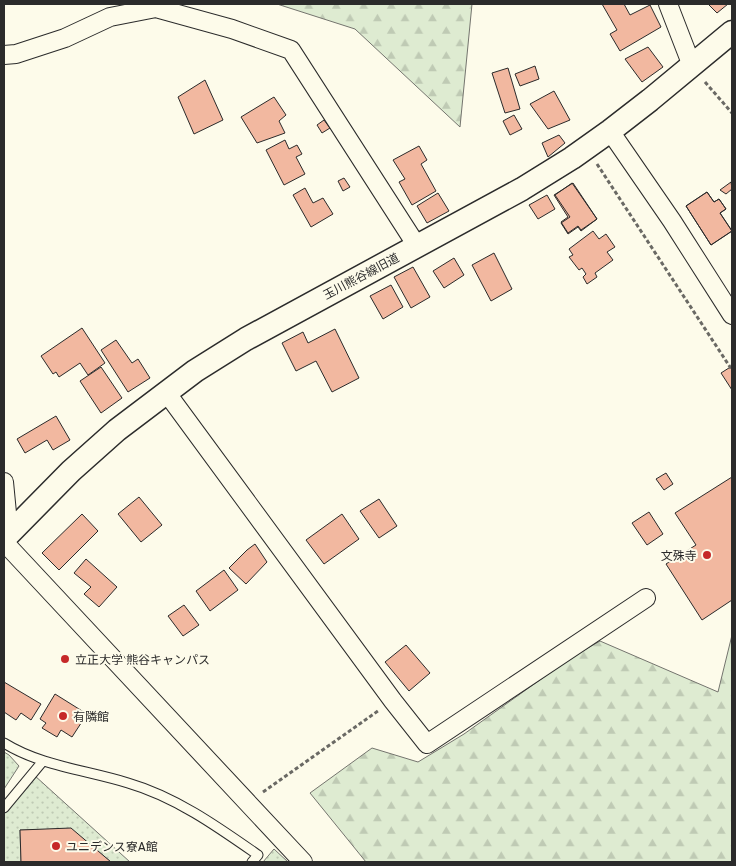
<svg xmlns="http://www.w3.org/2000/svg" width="736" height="866" font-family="'Golos Text','Noto Sans JP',sans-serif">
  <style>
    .grass { fill: url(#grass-dots); stroke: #74746e }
    .forest { fill: url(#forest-firs); stroke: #74746e }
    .building { fill: #f2b8a0; stroke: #2b2b2b }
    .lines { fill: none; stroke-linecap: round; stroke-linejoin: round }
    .service-casing { stroke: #2b2b2b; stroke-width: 11 }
    .minor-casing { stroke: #2b2b2b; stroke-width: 20 }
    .tertiary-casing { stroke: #2b2b2b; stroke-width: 25 }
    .path { stroke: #6a6964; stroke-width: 3; stroke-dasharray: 4 2.5; stroke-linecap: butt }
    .service { stroke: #fdfbea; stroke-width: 9 }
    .minor { stroke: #fdfbea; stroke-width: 18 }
    .tertiary { stroke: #fdfbea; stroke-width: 22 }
    .poi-dot { fill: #c62828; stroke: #fdfbea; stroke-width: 2 }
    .labels { text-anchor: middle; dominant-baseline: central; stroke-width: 4; stroke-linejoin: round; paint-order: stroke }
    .street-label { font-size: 12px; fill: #2b2b2b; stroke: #fdfbea }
    .poi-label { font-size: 12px; fill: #2b2b2b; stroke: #fdfbea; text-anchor: start }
  </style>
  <defs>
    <pattern id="grass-dots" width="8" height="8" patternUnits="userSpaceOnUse" patternTransform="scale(1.25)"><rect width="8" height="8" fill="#deebd1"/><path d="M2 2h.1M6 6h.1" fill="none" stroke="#bfcab4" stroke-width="1.8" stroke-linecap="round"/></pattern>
    <pattern id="forest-firs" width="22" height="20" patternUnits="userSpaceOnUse" patternTransform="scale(1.25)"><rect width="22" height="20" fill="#deebd1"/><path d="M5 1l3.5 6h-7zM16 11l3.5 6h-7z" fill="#bfcab4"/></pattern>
  </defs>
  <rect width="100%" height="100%" fill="#fdfbea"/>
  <!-- grass -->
  <path class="grass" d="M4 752 9 755 19 766 4 789Z
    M34 775 130 862H111L71 829 20 830 21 862H4V812Z
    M274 849 288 862H263Z"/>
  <!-- forest -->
  <path class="forest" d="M277 4H472L460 127 355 29Z
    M732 635V862H366L310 793 372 748 418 762 464 734 572 657 600 641 718 692Z"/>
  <!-- building -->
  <path class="building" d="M602 4H624L630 15 650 5 661 27 620 51 610 34 617 30Z
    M708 4H728L717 13Z
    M648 47 663 67 642 82 625 59Z
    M535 66 539 79 520 86 515 74Z
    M508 68 520 109 505 113 492 73Z
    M205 80 223 120 194 134 178 97Z
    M554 91 570 120 548 129 530 104Z
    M274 97 286 115 279 121 285 133 257 143 241 117Z
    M514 115 522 129 510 135 503 121Z
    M324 120 330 128 322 133 317 125Z
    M559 135 565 143 548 157 542 143Z
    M285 140 289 149 297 145 302 154 296 157 305 174 284 185 266 150Z
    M419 146 427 160 421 164 436 191 412 205 399 182 405 179 393 160Z
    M344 178 350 187 343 191 338 181Z
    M731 182 732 189 726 194 720 190Z
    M572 183 597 219 581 231 578 227 568 234 561 223 570 217 555 195Z
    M573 183 597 219 581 230 578 226 568 233 561 222 568 217 554 195Z
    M305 188 313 203 323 198 333 214 311 227 293 195Z
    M707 192 714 202 719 199 726 209 720 213 732 231 711 245 686 206Z
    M707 192 714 202 719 199 726 209 720 213 732 231 711 245 686 206Z
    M438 193 449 211 427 223 417 206Z
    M547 195 555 209 538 219 529 205Z
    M593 231 599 239 606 234 615 247 607 252 613 260 595 273 597 277 587 284 583 277 586 274 582 268 579 270 569 257 573 255 569 249Z
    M494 253 512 289 491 301 472 265Z
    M454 258 464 275 444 288 433 271Z
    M413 267 430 297 411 308 394 277Z
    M391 285 403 307 383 319 370 296Z
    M82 328 105 363 88 375 80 363 59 377 56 372 53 374 41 356Z
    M335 329 359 378 332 392 316 361 296 371 282 343 303 332 308 343Z
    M116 340 132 363 138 359 150 378 128 392 101 350Z
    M732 366V390L721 373Z
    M101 367 122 398 101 413 80 381Z
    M56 416 70 440 53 450 47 440 25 453 17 439Z
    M666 473 673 484 664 490 656 479Z
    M732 477V600L702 620 666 564 696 545 675 513Z
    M139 497 162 525 141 542 118 514Z
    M379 499 397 526 379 538 360 511Z
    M649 512 663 534 647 545 632 523Z
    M82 514 98 531 59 570 42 553Z
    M342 514 359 539 324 564 306 540Z
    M255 544 267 562 246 584 229 568 247 550Z
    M86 559 117 587 99 607 84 594 91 587 74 573Z
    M224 570 238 590 210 611 196 591Z
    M184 605 199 625 183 636 168 616Z
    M406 645 430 673 409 691 385 662Z
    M4 682 41 704 31 720 21 713 16 720 4 712Z
    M55 694 87 714 72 737 61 730 57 737 42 728 46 723 40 719Z
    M71 828 111 862H21L20 830Z"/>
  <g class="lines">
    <defs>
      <path id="service" d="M4 743C41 766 86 770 128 783 176 797 218 827 258 855L252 862
        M4 808 43 761"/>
      <path id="minor" d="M668 4 692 66
        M4 55 16 54 65 38 110 17 156 8 232 29 291 50 417 246
        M610 131 672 221 732 315
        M166 392 393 701 427 744 646 598
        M4 482 7 513 13 530
        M4 542 303 862"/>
      <path id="tertiary" d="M4 539 71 471 117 430 195 371 246 339 522 189 572 158 610 131 650 100 732 32"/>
    </defs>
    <!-- service casing -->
    <use href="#service" class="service-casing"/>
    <!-- minor casing -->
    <use href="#minor" class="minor-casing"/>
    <!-- tertiary casing -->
    <use href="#tertiary" class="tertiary-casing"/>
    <!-- path -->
    <path class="path" d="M705 82 732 113
      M597 164 732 370
      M263 792 378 711"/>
    <!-- service -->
    <use href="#service" class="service"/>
    <!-- minor -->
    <use href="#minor" class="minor"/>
    <!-- tertiary -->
    <use href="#tertiary" class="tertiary"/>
  </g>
  <!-- markers -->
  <g class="poi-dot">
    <circle cx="707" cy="555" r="5"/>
    <circle cx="65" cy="659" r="5"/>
    <circle cx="63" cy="716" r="5"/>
    <circle cx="56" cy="846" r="5"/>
  </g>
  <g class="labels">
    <!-- street labels -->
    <g class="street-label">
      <text transform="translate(361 276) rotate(-28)">玉川熊谷線旧道</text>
    </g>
    <!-- poi labels -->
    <g class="poi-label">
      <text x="697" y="555" text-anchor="end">文殊寺</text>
      <text x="75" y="659">立正大学 熊谷キャンパス</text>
      <text x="73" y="716">有隣館</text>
      <text x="66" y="846">ユニデンス寮A館</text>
    </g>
  </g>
  <!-- border -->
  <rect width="736" height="866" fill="none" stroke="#2b2b2b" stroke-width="10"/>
</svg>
